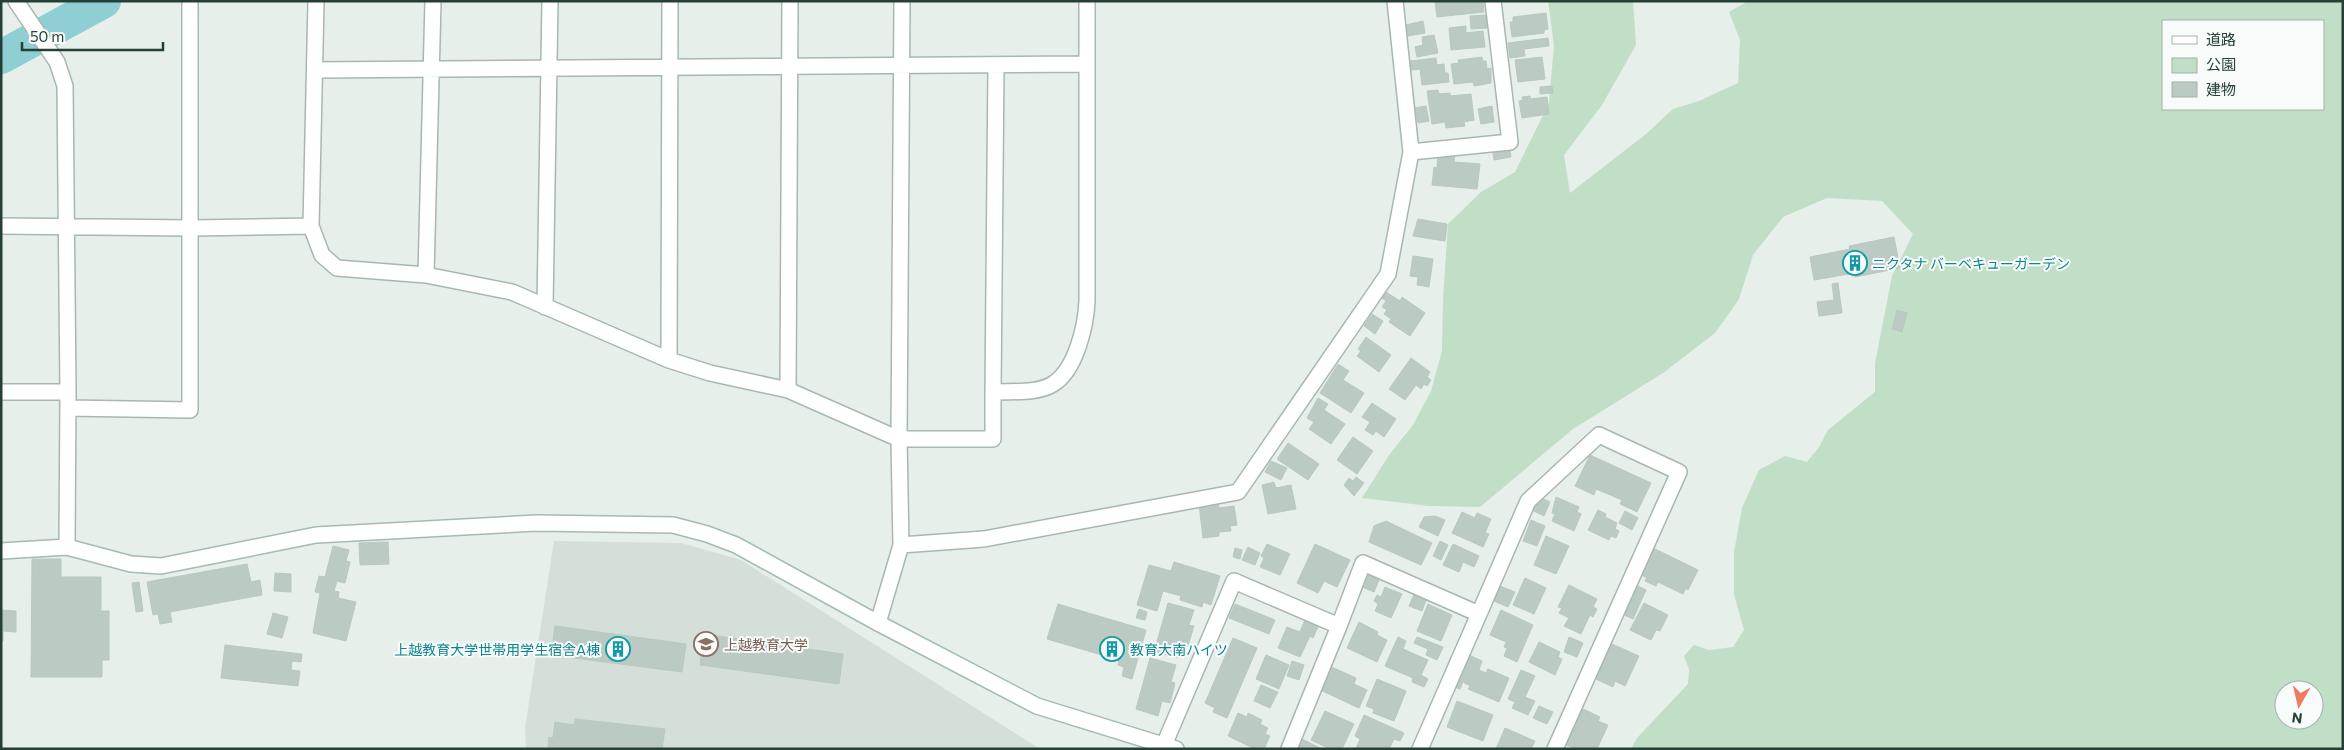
<svg xmlns="http://www.w3.org/2000/svg" width="2344" height="750" font-family="Commissioner,'Noto Sans JP',sans-serif">
  <style>
    .built { fill: #d4dfd9 }
    .green { fill: #c0dfc6; fill-rule: evenodd }
    .lines { fill: none; stroke-linecap: round; stroke-linejoin: round }
    .river { stroke: #8fced3; stroke-width: 34 }
    .building { fill: #bbcac3; stroke: #b8c9c1 }
    .street-casing { stroke: #a8b7b1; stroke-width: 18 }
    .secondary-casing { stroke: #a4bbb1; stroke-width: 18 }
    .street { stroke: #fff; stroke-width: 15 }
    .secondary { stroke: #fff; stroke-width: 15 }
    .labels { text-anchor: middle; dominant-baseline: central; stroke-width: 4; stroke-linejoin: round; paint-order: stroke }
    .culture-label { font-size: 14px; fill: #0d838f; stroke: #f7fbf9; text-anchor: start }
    .education-label { font-size: 14px; fill: #785e54; stroke: #f7fbf9; text-anchor: start }
  </style>
  <rect width="100%" height="100%" fill="#e6efea"/>
  <!-- built -->
  <path class="built" d="M554 541 681 543 741 560 1040 749H526L525 728Z"/>
  <!-- green -->
  <path class="green" d="M1548 1H1633L1636 45 1602 105 1564 155 1570 193 1646 134 1673 109 1699 101 1738 83 1740 40 1729 12 1748 1H2343V749H1631L1637 738 1688 684 1689 669 1684 656 1694 645 1709 650 1733 647 1744 630 1734 594V552L1742 508 1759 470 1785 456 1807 462 1819 447 1828 430 1875 392V363L1892 276 1913 234 1882 201 1827 198 1783 217 1753 255 1739 299 1715 333 1663 373 1573 429 1480 507 1429 506 1362 498 1389 455 1413 425 1431 391 1442 351 1443 300 1448 224 1481 192 1515 172 1549 103 1554 45ZM2163 21H2323V109H2163ZM2284 690H2314V720H2284Z"/>
  <g class="lines">
    <!-- river -->
    <path class="river" d="M1 57 104 1"/>
  </g>
  <!-- building -->
  <path class="building" d="M1435 1H1483L1484 12 1437 17Z
    M1546 13 1548 29 1544 30V33L1512 37 1510 22H1513V17Z
    M1486 15 1487 28 1471 29 1470 16Z
    M1423 21 1425 33 1408 36 1406 25Z
    M1466 26V33L1483 31 1485 47 1451 50 1449 28Z
    M1434 35 1438 53 1417 57 1415 47 1423 45 1422 37Z
    M1548 38 1549 46 1524 49 1525 56 1510 58 1508 43Z
    M1482 57 1483 61H1486L1487 69 1491 68V83L1474 86 1473 82 1454 84 1451 64 1459 63 1458 60Z
    M1542 57 1545 79 1518 82 1515 60Z
    M1436 58 1437 65 1444 64 1445 73H1448L1449 82 1422 85 1420 69 1411 70 1410 61Z
    M1552 86 1553 93 1540 94V87Z
    M1438 90 1439 94 1450 93V96L1471 94 1474 120 1464 122 1465 126 1446 128 1445 122 1432 124 1427 91Z
    M1530 96V99L1547 97 1549 114 1522 118 1519 101 1523 100 1522 97Z
    M1426 106 1429 121 1418 123 1415 108Z
    M1492 106 1494 122 1481 124 1478 109Z
    M1509 143 1511 157 1494 160 1492 146Z
    M1455 151 1454 162 1480 164 1477 189 1432 185 1434 167 1437 168 1438 155Z
    M1418 219 1447 224 1445 241 1413 236Z
    M1894 237 1900 268 1855 277 1854 273 1814 280 1810 257 1850 249 1849 246Z
    M1413 256 1433 259 1429 287 1417 285 1418 277 1410 276Z
    M1838 283 1842 313 1819 316 1817 302 1834 300 1832 284Z
    M1386 292 1400 301 1402 297 1425 313 1410 336 1389 322 1391 319 1384 314 1387 310 1382 307 1386 301 1382 298Z
    M1897 310 1907 313 1902 332 1892 329Z
    M1372 314 1383 321 1375 334 1364 326Z
    M1366 337 1391 355 1379 372 1357 356 1361 351 1358 349Z
    M1411 358 1430 372 1427 377 1431 380 1427 386 1424 384 1421 389 1416 385 1405 400 1389 389Z
    M1338 364 1349 371 1343 380 1364 393 1351 413 1320 393Z
    M1318 398 1328 404 1324 410 1345 424 1331 444 1309 429 1314 422 1307 418Z
    M1372 403 1396 419 1384 437 1376 431 1373 435 1365 430 1370 422 1362 417Z
    M1353 437 1373 451 1357 474 1337 460Z
    M1288 443 1319 464 1308 480 1277 459Z
    M1590 455 1651 483 1637 512 1620 504 1622 500 1596 489 1594 495 1575 486Z
    M1271 461 1287 468 1281 480 1265 472Z
    M1356 477 1364 483 1354 496 1344 485 1349 478 1353 481Z
    M1274 482 1276 488 1291 485 1296 509 1268 514 1262 485Z
    M1537 496 1550 502 1544 516 1532 510Z
    M1556 497 1579 507 1577 512 1581 514 1574 531 1552 521 1555 514 1552 513Z
    M1218 502 1219 508 1234 506 1237 525 1230 526 1231 531 1219 532V536L1203 538 1199 504Z
    M1598 510 1606 514 1605 517 1617 523 1615 529 1619 531 1616 538 1611 536 1609 540 1588 530Z
    M1625 511 1638 518 1632 530 1619 523Z
    M1462 512 1475 518 1477 513 1491 519 1485 533 1489 534 1483 547 1452 533Z
    M1435 516 1445 520 1438 536 1419 527 1424 517Z
    M1531 520 1545 526 1537 546 1523 541Z
    M1386 521 1432 543 1421 565 1369 542 1374 526Z
    M1546 536 1569 546 1556 574 1534 565Z
    M1440 541 1448 545 1441 560 1433 556Z
    M388 542 389 564 360 565 359 543Z
    M1267 544 1290 554 1280 575 1260 567 1264 558 1261 556Z
    M1315 544 1350 560 1337 587 1324 581 1318 593 1297 583Z
    M1453 544 1479 556 1474 567 1463 562 1459 572 1443 565Z
    M333 546 349 550 346 561 350 562 345 583 337 581 334 591 339 592 338 598 356 602 346 641 313 633 320 593 315 592 319 576 325 577Z
    M1248 547 1260 553 1255 565 1242 560Z
    M1651 547 1698 570 1688 590 1686 588 1683 594 1658 582 1656 586 1645 581 1647 578 1638 573Z
    M1235 548 1242 550 1240 559 1233 557Z
    M32 559H61V577H101V611H109V660H102V677H31Z
    M1174 562 1220 576 1211 605 1203 602 1202 607 1180 600 1181 596 1163 591 1157 611 1137 605 1149 565 1171 571Z
    M247 564 251 582 260 580 262 595 170 612 172 622 160 624 158 614 153 615 147 582Z
    M1368 569 1381 575 1374 592 1360 586Z
    M275 573 291 574V592L274 591Z
    M1525 578 1546 588 1534 614 1513 605Z
    M139 582 143 611 136 612 132 583Z
    M1634 584 1646 590 1633 619 1620 613Z
    M1569 585 1597 599 1593 607 1597 609 1593 617 1590 615 1581 634 1564 626 1569 618 1559 613 1562 608 1558 607Z
    M1500 586 1515 592 1508 607 1494 601Z
    M1385 587 1402 594 1391 618 1375 611 1378 604 1374 601 1377 595 1381 597Z
    M1415 592 1427 597 1422 611 1409 606Z
    M1168 603 1194 610 1189 625 1194 626 1188 646 1182 645 1178 658 1154 652Z
    M1644 603 1668 615 1660 631 1656 630 1651 640 1630 630Z
    M1058 604 1146 630 1132 679 1122 676 1124 667 1118 665 1119 660 1047 639Z
    M1235 604 1275 620 1269 634 1229 618Z
    M1428 604 1452 615 1441 641 1417 631Z
    M1139 609 1147 612 1145 620 1136 618Z
    M1 610 16 611V632L3 631V641H1Z
    M1501 610 1533 625 1517 662 1504 656 1507 648 1504 647 1506 642 1490 635Z
    M273 613 288 617 282 638 267 634Z
    M1307 615 1321 620 1313 638 1310 636 1300 657 1278 648 1287 627 1300 632Z
    M1359 622 1378 632 1377 635 1387 640 1377 662 1347 648Z
    M555 626 686 644 682 672 551 655Z
    M704 634 843 654 839 684 700 665Z
    M1398 637 1406 641 1403 649 1428 660 1421 675 1428 679 1424 687 1412 682 1413 678 1385 666Z
    M1417 637 1443 647 1437 660 1426 655 1428 649 1414 643Z
    M1569 637 1583 643 1577 657 1564 652Z
    M1233 638 1257 648 1227 718 1213 712 1215 708 1205 703Z
    M1539 642 1560 652 1558 657 1562 659 1555 675 1529 662Z
    M1612 644 1639 656 1625 686 1615 681 1613 687 1596 679Z
    M225 645 302 654 301 662 292 661 291 670 300 671 298 686 221 678Z
    M1266 655 1289 665 1279 689 1256 679Z
    M1469 655 1482 661 1479 670 1486 673 1488 669 1509 678 1499 702 1468 689 1470 686 1463 682 1460 689 1454 687Z
    M1150 658 1176 665 1171 682 1175 683 1170 703 1162 701 1158 716 1136 709Z
    M1292 661 1304 665 1299 680 1287 676Z
    M1327 665 1356 678 1354 684 1367 690 1359 708 1316 688Z
    M1521 670 1535 676 1525 697 1535 701 1528 715 1512 708 1515 702 1508 699Z
    M1377 679 1406 691 1394 721 1373 713 1374 709 1366 706Z
    M1261 685 1278 692 1270 708 1254 701Z
    M1457 701 1493 715 1483 741 1447 727Z
    M1539 706 1553 712 1547 724 1533 718Z
    M1581 708 1600 717 1598 721 1608 725 1597 749H1575L1564 744Z
    M1325 711 1354 724 1342 749 1332 747 1330 749 1311 740Z
    M1238 713 1247 717 1248 713 1262 720 1260 724 1268 728 1265 734 1270 736 1264 749H1255L1228 736Z
    M1364 715 1404 733 1400 741 1394 739 1389 749H1356L1360 739 1355 736Z
    M575 719 665 729 662 749H548L549 737 553 738 555 722 574 725Z
    M1505 728 1535 741 1531 749H1496Z
    M1298 737 1322 749H1292Z"/>
  <g class="lines">
    <defs>
      <path id="street" d="M16 1 57 62 65 86 68 392 67 547
        M316 1 311 226 322 255 337 268 426 275 512 292 669 360 710 373 788 390 899 439H993V392C1012 391 1037 394 1053 384 1076 370 1086 325 1087 301V1
        M315 70 1085 64
        M1411 152 1510 142 1493 1
        M1 226 191 228 311 226
        M426 275 433 1
        M545 307 550 1
        M669 360 670 1
        M788 390 790 1
        M1 392H68
        M993 392 996 65
        M68 408 190 410V4
        M901 545 984 539 1238 492 1388 274 1411 152 1395 1
        M878 623 901 545 899 439 902 1
        M1164 745 1234 581 1339 626 1363 563 1479 614 1528 501 1599 435 1679 472 1555 749
        M1289 749 1339 626
        M1420 749 1479 614"/>
      <path id="secondary" d="M1 551 67 547 131 564 161 566 316 535 537 523 673 525 707 534 736 545 878 623 1037 706 1176 749"/>
    </defs>
    <!-- street casing -->
    <use href="#street" class="street-casing"/>
    <!-- secondary casing -->
    <use href="#secondary" class="secondary-casing"/>
    <!-- street -->
    <use href="#street" class="street"/>
    <!-- secondary -->
    <use href="#secondary" class="secondary"/>
  </g>
  <!-- icons -->
  <defs>
    <symbol id="building-ring" viewBox="-11 -11 22 22"><circle r="9.5" fill="#f7fbf9" stroke="#0f9aa8" stroke-width="1.5"/><path d="M-4-6H4V6H1V3H-1V6H-4ZM-2.5-4.3h1.7v1.8h-1.7ZM.8-4.3h1.7v1.8H.8ZM-2.5-1h1.7V.8h-1.7ZM.8-1h1.7V.8H.8Z" fill="#0f9aa8"/></symbol>
    <symbol id="university-ring" viewBox="-11 -11 22 22"><circle r="9.5" fill="#f7fbf9" stroke="#8d6e63" stroke-width="1.5"/><path d="M0-5L7-2L0 1L-7-2ZM-4 1L0 2.5L4 1V4Q0 6-4 4Z" fill="#8d6e63"/></symbol>
  </defs>
  <g fill-rule="evenodd">
    <use href="#building-ring" x="1841" y="249" width="28" height="28"/>
    <use href="#university-ring" x="692" y="630" width="28" height="28"/>
    <use href="#building-ring" x="604" y="635" width="28" height="28"/>
    <use href="#building-ring" x="1098" y="635" width="28" height="28"/>
  </g>
  <g class="labels">
    <!-- culture labels -->
    <g class="culture-label">
      <text x="1872" y="263">ニクタナ バーベキューガーデン</text>
      <text x="600" y="649" text-anchor="end">上越教育大学世帯用学生宿舎A棟</text>
      <text x="1130" y="649">教育大南ハイツ</text>
    </g>
    <!-- education labels -->
    <g class="education-label">
      <text x="724" y="644">上越教育大学</text>
    </g>
  </g>
  <!-- border -->
  <rect width="2344" height="750" fill="none" stroke="#254137" stroke-width="5"/>
  <!-- legend -->
  <rect x="2162" y="20" width="162" height="90" fill="#f7fbf9" stroke="#a3b1ab"/>
  <rect x="2172" y="36" width="25" height="8" fill="#ffffff" stroke="#a3b1ab"/>
  <text x="2206" y="45" font-size="15" fill="#254137">道路</text>
  <rect x="2172" y="58" width="25" height="15" fill="#c0dfc6" stroke="#a3b1ab"/>
  <text x="2206" y="70" font-size="15" fill="#254137">公園</text>
  <rect x="2172" y="82" width="25" height="15" fill="#bbcac3" stroke="#a3b1ab"/>
  <text x="2206" y="95" font-size="15" fill="#254137">建物</text>
  <!-- north arrow -->
  <g transform="translate(2299 705) rotate(188)"><circle r="24" fill="#f7fbf9" stroke="#a3b1ab"/>
  <path d="M0-4L9 19L0 12L-9 19Z" fill="#f17a62"/>
  <text y="-8" font-size="14" font-weight="bold" text-anchor="middle" fill="#254137">N</text>
  </g>
  <!-- scale -->
  <path d="M22 42v8h141v-8" fill="none" stroke="#254137" stroke-width="2.5"/>
  <text x="30" y="42" font-size="15" fill="#254137" stroke="#f7fbf9" stroke-width="4" paint-order="stroke">50 m</text>
</svg>
